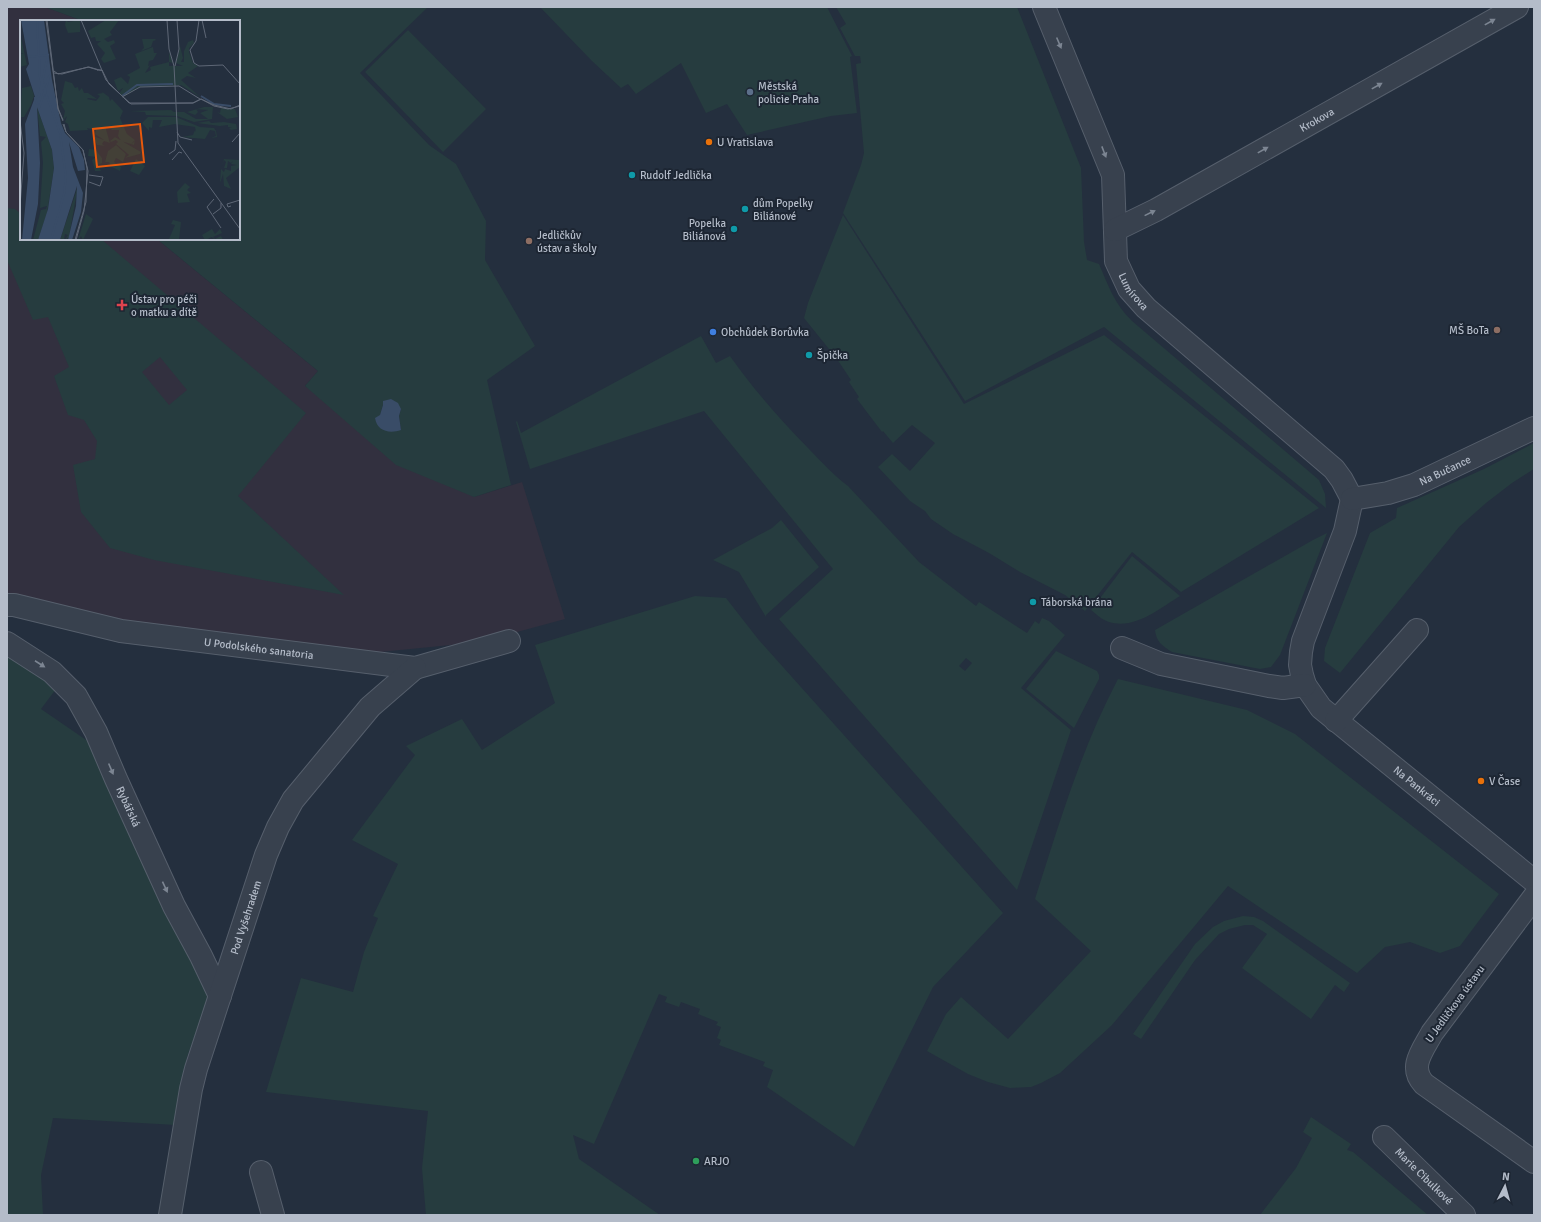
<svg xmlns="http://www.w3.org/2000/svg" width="1541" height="1222" font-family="Signika,sans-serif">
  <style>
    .medical { fill: #32303f }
    .green { fill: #263c3f; fill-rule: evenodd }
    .water { fill: #394c67 }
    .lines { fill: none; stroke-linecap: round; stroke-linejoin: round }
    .minor-casing { stroke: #565f6c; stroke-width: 24 }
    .minor { stroke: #38414e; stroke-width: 22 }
    .oneway { fill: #7c8592 }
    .service-dot { fill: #5c6f8a; stroke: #1d2633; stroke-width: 1.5 }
    .food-dot { fill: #e8710a; stroke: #1d2633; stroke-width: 1.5 }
    .culture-dot { fill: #0f9aa8; stroke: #1d2633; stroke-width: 1.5 }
    .education-dot { fill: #8d6e63; stroke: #1d2633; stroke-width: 1.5 }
    .health-dot { fill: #e0444e; stroke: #1d2633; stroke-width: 1.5 }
    .shop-dot { fill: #3f7fe0; stroke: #1d2633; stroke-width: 1.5 }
    .leisure-dot { fill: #2e9e5b; stroke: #1d2633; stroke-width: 1.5 }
    .labels { text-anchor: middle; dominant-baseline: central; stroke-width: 4; stroke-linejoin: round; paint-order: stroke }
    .poi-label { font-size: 11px; fill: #b4bcc9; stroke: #1d2633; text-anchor: start }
    .street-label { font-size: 11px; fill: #b4bcc9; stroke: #1d2633 }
    .inset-river { fill: none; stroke: #394c67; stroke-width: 2 }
    .inset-road { fill: none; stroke: #5e6776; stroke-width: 1 }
    .view { fill: #e8590c; fill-opacity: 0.15; stroke: #e8590c; stroke-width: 2 }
    .inset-edge { fill: none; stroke: #b4bcc9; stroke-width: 2 }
  </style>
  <rect width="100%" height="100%" fill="#242f3e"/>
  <!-- medical -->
  <path class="medical" d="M7 7H45L83 21H21V239H157L318 371 305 386 474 497 522 482 565 619 481 642 370 653 130 625 7 593Z"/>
  <!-- green -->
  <path class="green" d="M45 7H428L360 73 429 145 456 164 486 221 485 260 535 346 487 380 511 485 474 497 396 465 305 386 318 371 157 239H239V21H83ZM383 405 401 409 399 416 401 430 380 415Z
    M540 7H827L852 56 850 57 857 113 831 116 747 135 727 104 706 113 681 63 636 94 628 84 621 88 592 61Z
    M836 7H1017L1081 168 1084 242 1087 260 1099 264C1108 285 1115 305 1132 321L1319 480 1325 494 1326 508 1104 327 965 401 843 213 861 165 864 153 856 64 861 63 860 56H855L840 28 846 24Z
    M408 30 486 109 443 152 365 72Z
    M7 208 15 209 21 214V239H101L306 413 238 496 344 595 154 560 110 548 81 512 73 465 95 459 97 441 84 420 68 415 54 376 69 367 48 317 33 320 7 260ZM160 357 187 390 169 405 142 372Z
    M843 215 964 404 1104 335 1319 508 1181 592 1132 552 1085 611 1065 595 1020 572 989 553 953 534 931 519 925 511 910 501 878 467 892 454 910 471 935 443 912 425 893 443 883 431 882 432 857 399 859 397 849 382 851 380 837 359 804 318 808 303Z
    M701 336 716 363 730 356C753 389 780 419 808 448 821 461 833 475 848 486L919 562 976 606 979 602 1027 633 1035 621 1039 624 1042 618 1049 621 1065 635 1021 688 1071 730 1017 890 779 619 833 569 704 411 530 469 516 422 517 421 521 433ZM966 658 972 663 965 671 959 666Z
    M1534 443V469L1512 483 1486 503 1459 527 1340 673 1324 661 1325 648 1370 533 1396 518 1397 508 1484 469Z
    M781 520 819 567 766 615V617L739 572 713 560 772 528Z
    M1327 533 1280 655 1271 667 1260 669 1172 652C1162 646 1156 641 1155 630L1313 540Z
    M1132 556 1180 596C1160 608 1135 630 1109 622 1102 620 1096 614 1091 610Z
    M695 596 726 598 758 639 1003 913 933 987 854 1147 767 1087 773 1070 763 1066 765 1062 719 1045 721 1040 717 1038 721 1027 716 1025 718 1022 698 1014 700 1009 681 1002 679 1007 665 1002 667 997 659 994 594 1144 573 1135 579 1159 660 1215H426L422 1168 428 1111 266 1092 301 978 353 992 364 952 378 918 373 916 398 864 352 840 415 755 406 746 462 719 482 750 555 703 535 645Z
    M7 645 56 689 41 709 92 744 209 991 206 1006 187 1057 176 1125 53 1118 41 1175 43 1215H7Z
    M1056 651 1097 671 1099 675V679L1074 728 1026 689Z
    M1118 679 1247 710 1295 734 1499 894 1460 946 1440 953 1410 942 1385 947 1357 973 1228 886 1112 1025 1060 1073 1041 1083 1031 1087 1010 1088 988 1082 968 1074 927 1051 946 1014 961 997 1008 1039 1091 951 1035 899C1059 824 1081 749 1118 679Z
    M1243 916 1254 917 1263 921 1350 983 1344 992 1335 985 1311 1019 1242 968 1267 934 1253 925H1245L1229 929 1219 934 1195 960 1141 1039 1133 1034 1195 944 1213 927 1224 921Z
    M1311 1117 1351 1144 1347 1150 1353 1152 1428 1215H1260L1296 1168 1312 1138 1303 1132Z"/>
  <!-- water -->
  <path class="water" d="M391 399 398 403 401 409 399 416 401 430C389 434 377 431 375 418L380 415 383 405V401Z"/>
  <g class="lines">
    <defs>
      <g id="minor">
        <path id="s1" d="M1044 7 1113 175 1116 261 1129 289 1146 308 1334 469 1342 480 1352 499"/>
        <path id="s2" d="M1115 230 1156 210 1517 7"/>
        <path id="s3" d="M1352 499 1345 531 1303 641 1301 652 1300 665 1302 675 1305 685 1321 708 1534 881"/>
        <path id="s4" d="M1352 499 1388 493 1414 485 1534 428"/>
        <path id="s5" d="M7 605H14L121 631 415 668 509 641"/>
        <path id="s6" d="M7 643 52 672 76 696 96 732 116 779 174 906 201 956 220 996"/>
        <path d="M1122 648 1161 664 1269 686 1283 688 1305 685"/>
        <path d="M1336 721 1417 630"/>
        <path d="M1534 897 1432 1033C1423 1050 1408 1067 1424 1084L1534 1162"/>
        <path id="s7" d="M1384 1137 1464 1215"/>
        <path d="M261 1172 273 1215"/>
        <path id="s8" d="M170 1215 191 1089 196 1069 266 855 278 827 293 800 370 707 415 668"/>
      </g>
    </defs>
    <!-- minor casing -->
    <use href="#minor" class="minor-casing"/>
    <!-- minor -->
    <use href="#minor" class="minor"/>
  </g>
  <!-- one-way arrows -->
  <defs><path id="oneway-solid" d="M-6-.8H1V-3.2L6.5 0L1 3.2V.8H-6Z"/></defs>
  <g class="oneway">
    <use href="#oneway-solid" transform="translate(1490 22) rotate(-29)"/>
    <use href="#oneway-solid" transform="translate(1059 43) rotate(67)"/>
    <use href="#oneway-solid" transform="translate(1377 86) rotate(-29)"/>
    <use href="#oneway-solid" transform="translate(1263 150) rotate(-29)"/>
    <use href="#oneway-solid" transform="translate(1104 152) rotate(69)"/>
    <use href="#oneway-solid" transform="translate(1150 213) rotate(-26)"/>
    <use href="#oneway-solid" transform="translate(40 664) rotate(33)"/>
    <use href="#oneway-solid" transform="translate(111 769) rotate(67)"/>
    <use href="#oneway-solid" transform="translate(165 887) rotate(65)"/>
  </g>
  <!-- markers -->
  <circle class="service-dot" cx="750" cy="92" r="4"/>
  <g class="food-dot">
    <circle cx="709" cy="142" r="4"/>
    <circle cx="1481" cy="781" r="4"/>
  </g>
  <g class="culture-dot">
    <circle cx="632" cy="175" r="4"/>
    <circle cx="745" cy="209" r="4"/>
    <circle cx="734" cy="229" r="4"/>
    <circle cx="809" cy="355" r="4"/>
    <circle cx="1033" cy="602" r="4"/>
  </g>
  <g class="education-dot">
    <circle cx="529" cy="241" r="4"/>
    <circle cx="1497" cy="330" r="4"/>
  </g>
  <path class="health-dot" d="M120 299h4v4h4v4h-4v4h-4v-4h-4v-4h4z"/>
  <circle class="shop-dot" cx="713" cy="332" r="4"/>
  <circle class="leisure-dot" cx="696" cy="1161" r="4"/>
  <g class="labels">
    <!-- poi labels -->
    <g class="poi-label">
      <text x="758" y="86">Městská<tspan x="758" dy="13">policie Praha</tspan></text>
      <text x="717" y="142">U Vratislava</text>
      <text x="640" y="175">Rudolf Jedlička</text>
      <text x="753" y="203">dům Popelky<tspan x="753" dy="13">Biliánové</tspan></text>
      <text x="726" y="223" text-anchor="end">Popelka<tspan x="726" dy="13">Biliánová</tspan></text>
      <text x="537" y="235">Jedličkův<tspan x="537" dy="13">ústav a školy</tspan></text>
      <text x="131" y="299">Ústav pro péči<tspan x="131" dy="13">o matku a dítě</tspan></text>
      <text x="1489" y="330" text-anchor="end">MŠ BoTa</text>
      <text x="721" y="332">Obchůdek Borůvka</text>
      <text x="817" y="355">Špička</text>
      <text x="1041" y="602">Táborská brána</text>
      <text x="1489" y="781">V Čase</text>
      <text x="704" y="1161">ARJO</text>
    </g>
    <!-- street labels -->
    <g class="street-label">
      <text stroke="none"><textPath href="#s2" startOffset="230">Krokova</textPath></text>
      <text stroke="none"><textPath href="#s1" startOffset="303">Lumírova</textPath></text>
      <text stroke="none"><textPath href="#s4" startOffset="98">Na Bučance</textPath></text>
      <text stroke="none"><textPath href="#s5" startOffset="256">U Podolského sanatoria</textPath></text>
      <text stroke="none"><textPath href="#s3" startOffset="347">Na Pankráci</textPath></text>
      <text stroke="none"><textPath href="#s6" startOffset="210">Rybářská</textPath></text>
      <text stroke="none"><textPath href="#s8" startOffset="308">Pod Vyšehradem</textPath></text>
      <text transform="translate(1455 1004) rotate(-54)">U Jedličkova ústavu</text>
      <text stroke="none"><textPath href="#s7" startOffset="56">Marie Cibulkové</textPath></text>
    </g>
  </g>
  <!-- overview -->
  <g transform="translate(20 20)">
    <rect width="220" height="220" fill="#242f3e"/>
    <path d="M46 0 48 2 60 0V12L48 13 45 5ZM86 0H99L90 12 92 15 84 19 88 22 94 20 95 23 90 26 96 39 84 43 81 39 85 33 77 24 81 21H76L75 17 71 18 68 11ZM0 13 7 45 0 47V34L4 33H0ZM122 19H135L136 20 133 21 131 27 121 31 124 28ZM173 20 174 23 169 28V32L173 43 178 46 168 53 176 58 167 56 161 60 180 77 161 65 119 67 105 76 99 74 103 68 98 71 94 60 101 57 108 64 110 57 107 55 120 48 115 34 133 27 134 33H137L133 40 129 41 128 46 130 45 125 53 131 50 130 47 149 42V32L153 43 149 42V46H163L156 43 160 26 163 38 161 42H164V31L168 22ZM45 61 52 63 55 68 58 67 59 71 62 68 64 73H60H68L77 79 68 78 67 79 76 81 80 76 77 74 83 73 81 71 89 77 90 81 92 79 103 91 100 98 107 114 115 120 111 124 115 121 114 125 101 121 98 116 99 110H92L88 106 86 109 90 123 84 121 82 124 85 126 77 125 73 116 84 120 75 114 76 110 67 108 68 110 50 111 48 104 45 102 47 96 43 100 45 91 41 84 44 83 41 80ZM11 66 14 76 11 85 4 97H0L2 68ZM17 87 32 130 34 148 27 193 18 220H13L21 190 26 189 27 186 20 188 23 143 21 122 26 117 20 116ZM184 87H193L192 99 174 102 157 96 126 95 125 92 110 91 151 90 154 92H164L176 99H188L180 93 188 90 176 89 178 92 175 95 167 92ZM201 88 215 89 218 97 207 99 197 92 200 93ZM128 97H156L180 107 194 108 196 111 197 117 191 118 196 116 195 111 190 110 185 119 162 117 173 115 175 110 176 112 175 107 155 104 139 107 142 100H133L132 108 129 107V111L122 103ZM189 101 191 103 204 102 216 104 217 109 211 110 209 108 212 107H208V105L200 106 177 103ZM95 117 121 132 120 134 105 138 109 135 96 124 98 122 96 120 91 122 90 121ZM96 125 106 134 103 142 96 138 94 142 101 147 100 151 90 146 89 142H85L88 131ZM69 129 76 130 82 138V143L78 145 81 151H75L72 140 76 137 68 136ZM116 139 125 146 119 155 110 151ZM204 139 220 140V147L206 158 211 169 204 166 203 154 200 163 201 149 204 152 205 149 211 151V146L217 145 211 144 213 141 211 143 208 141 207 148H204L206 142 204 140 201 148ZM165 163 170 167 167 170 171 173 167 174 170 182 158 183 157 172ZM58 166 49 217 45 220 48 215 45 214 44 220H40ZM66 194 73 199 63 220 61 216 59 219 61 220H58ZM153 200 161 202 159 220 149 219 155 205 151 204ZM192 209 195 214 200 209 202 213 193 217 195 219 201 216 203 220H195L192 217 185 220 182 215Z" fill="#263c3f"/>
    <path d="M1 0H24L32 60 41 103 45 113 59 127 64 140 65 150 58 151 49 122 53 147 63 173 61 192 52 220H48L56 186 57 166 40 220H18L28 189 34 148 32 130 17 87 20 143 18 184 11 220H2L8 158 5 104 15 77 6 49 9 44Z" fill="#394c67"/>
    <path class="inset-river" d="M17 0 20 57 40 113 46 157 44 174 31 220M8 37 28 35 19 76 15 78 19 89M102 76 117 65 153 64M181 76 194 84 211 86M17 78 30 55M19 88 29 59"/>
    <path class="inset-road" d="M26 0 38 88 43 100M27 0 38 89 43 101M61 0 86 60 109 83H173L181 79 194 85 211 89 220 85M147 0 149 29 154 46 158 123 220 209M179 0 176 21 170 30 174 43 179 46 203 45 220 64M182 0 186 18M155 46 159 29 157 0M77 50H82L89 64 111 84 173 83 181 79 194 86 208 89 220 86M34 51 38 54 69 47 83 51M34 53 42 54 68 47 78 50M0 58V71M102 77 120 67 159 66 180 79M0 101 4 133 0 186M43 104 46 112 63 130 68 151 64 191 56 220M44 104 46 112 63 130 67 148 66 182 55 220M157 112 160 117 172 120M212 122 220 113M149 134 155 130 156 121M152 140 159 132 162 133M69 155 83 157 80 166 69 162M194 179 187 187 201 208M211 186 208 187 207 184 220 180M193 194 201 188V183"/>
    <path class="view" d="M120 104 124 142 77 147 73 109Z"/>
    <rect width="220" height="220" class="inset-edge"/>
  </g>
  <!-- border -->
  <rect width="1541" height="1222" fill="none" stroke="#b4bcc9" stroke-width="16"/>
  <!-- north arrow -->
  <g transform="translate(1505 1186) rotate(6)" stroke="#1d2633" stroke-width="3" paint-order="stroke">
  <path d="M0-3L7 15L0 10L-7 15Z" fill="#b4bcc9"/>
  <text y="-6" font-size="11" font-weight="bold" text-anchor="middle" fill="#b4bcc9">N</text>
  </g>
</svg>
